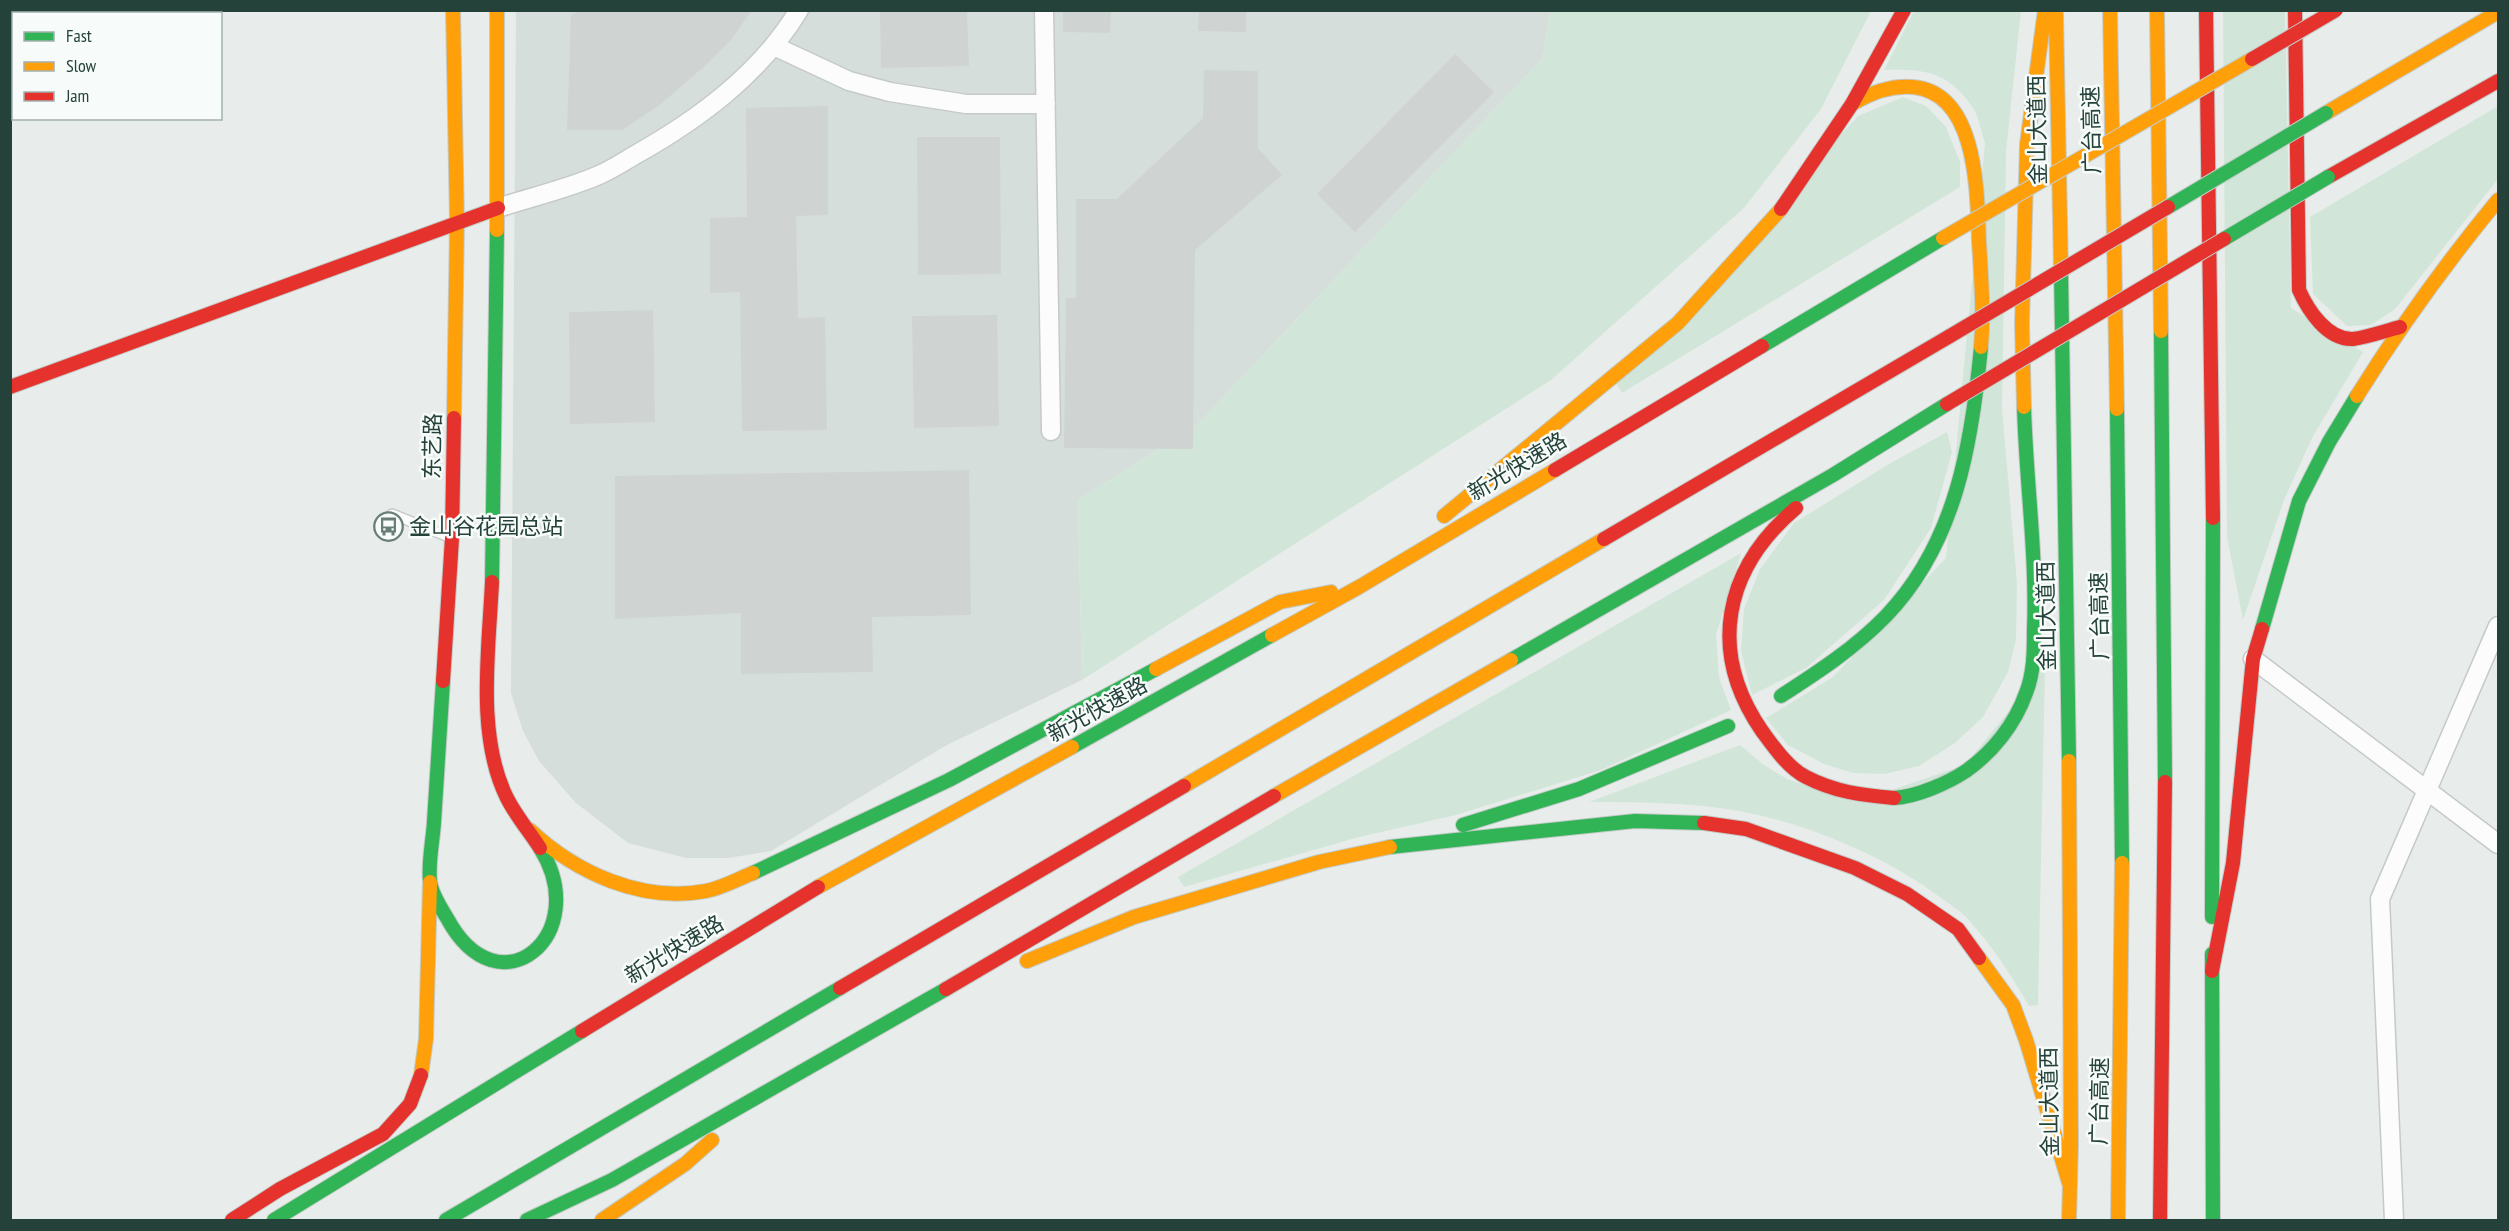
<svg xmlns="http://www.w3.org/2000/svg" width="2509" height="1231" font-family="'PT Sans Narrow','Noto Sans SC',sans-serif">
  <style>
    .built { fill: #d6dedb }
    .green { fill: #d1e6d8 }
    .building { fill: #cfd4d2 }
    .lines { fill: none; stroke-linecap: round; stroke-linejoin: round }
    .lane-casing { stroke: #c5cac8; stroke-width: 12 }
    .street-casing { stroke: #c5cac8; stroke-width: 21 }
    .fast-casing { stroke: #c3cbc8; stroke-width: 16 }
    .slow-casing { stroke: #c3cbc8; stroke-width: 16 }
    .jam-casing { stroke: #c3cbc8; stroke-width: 16 }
    .lane { stroke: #fcfcfc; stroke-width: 9 }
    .street { stroke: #fcfcfc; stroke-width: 18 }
    .fast { stroke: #30b455; stroke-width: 14 }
    .slow { stroke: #ff9f0a; stroke-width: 14 }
    .jam { stroke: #e5322d; stroke-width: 14 }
    .fast-bridge-casing { stroke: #c3ccc9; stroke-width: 16; stroke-linecap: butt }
    .slow-bridge-casing { stroke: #c3ccc9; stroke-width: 16; stroke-linecap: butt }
    .jam-bridge-casing { stroke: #c3ccc9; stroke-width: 16; stroke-linecap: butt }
    .fast-bridge { stroke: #30b455; stroke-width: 14 }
    .slow-bridge { stroke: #ff9f0a; stroke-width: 14 }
    .jam-bridge { stroke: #e5322d; stroke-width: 14 }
    .labels { text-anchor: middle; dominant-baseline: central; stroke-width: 5; stroke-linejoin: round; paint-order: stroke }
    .street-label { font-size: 22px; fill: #24423a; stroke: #f7fbf9 }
    .poi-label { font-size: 22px; fill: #24423a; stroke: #f7fbf9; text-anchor: start }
  </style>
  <rect width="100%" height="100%" fill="#e8edeb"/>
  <!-- built -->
  <path class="built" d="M516 11H1550L1543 58 1198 424 1078 500 1082 680 945 746 771 851 728 858H686L628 843 576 803 539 761 523 731 511 693Z"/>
  <!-- green -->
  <path class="green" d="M1550 11H1871L1821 109 1744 208 1551 380 1082 680 1078 500 1198 424 1543 58Z
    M1914 11H2021L2006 152 2002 408 2017 583 2016 640 2008 672 1983 717 1955 743 1919 766 1885 774 1853 773 1824 764 1788 745 1766 718 1833 677 1946 558 1985 143C1981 132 1979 117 1973 108 1948 71 1924 69 1884 70Z
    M2223 11H2285L2291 308 2363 352 2312 438 2284 500 2243 620 2227 537Z
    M1903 97 1926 106 1946 127 1960 162V187L1622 393 1616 383 1858 116Z
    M2498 106V179L2395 309 2371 325 2347 326 2313 294 2310 217Z
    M1947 432 1952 452 1931 528 1884 600 1806 668 1752 695 1741 651 1744 609 1760 569 1794 523 1889 464Z
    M1741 553 1716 635 1719 677 1731 710 1601 770 1456 815 1359 837 1184 887 1178 877Z
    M2045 667 2038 1005 2029 1006C2011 975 1991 944 1966 917 1959 910 1949 904 1941 898 1888 857 1804 822 1738 811 1689 802 1638 802 1589 802L1740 745 1764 765 1787 779 1856 802 1965 765Z"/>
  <!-- building -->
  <path class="building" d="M580 10H752L731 40 708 63 661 104 622 130H567L571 15Z
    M880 10H967L969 66 881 68Z
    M1063 10H1111L1110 33 1063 32Z
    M1199 10H1246V32L1198 31Z
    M1455 54 1494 92 1355 232 1317 194Z
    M1204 70 1258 71V148L1282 175 1195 250 1193 449 1064 448 1066 298H1076V199H1117L1203 118Z
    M828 106V215L796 216 798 318 825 317 827 430 742 431 740 292 710 293V218L747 217 746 108Z
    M917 137H1000L1001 274 918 275Z
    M653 310 655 422 570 424 569 312Z
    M997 315 999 426 914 428 912 316Z
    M969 470 971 615 872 617 873 672 741 674V613L615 619V476Z"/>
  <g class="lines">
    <defs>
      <path id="lane" d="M392 514 449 537"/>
      <path id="street" d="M1044 10 1051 431
        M774 46 849 81 890 92 966 104H1046
        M498 208C531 197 567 189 599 175 611 170 623 162 635 155 699 119 760 74 799 10
        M2253 659 2498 844
        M2394 1220 2380 899 2498 626"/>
      <path id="fast" d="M2061 271 2069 761
        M2161 331 2165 782
        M1762 346 1943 238
        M2117 409 2122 863
        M492 582 497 230
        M2262 629 2299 501 2329 442 2357 396
        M1511 660 1833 475 1947 404
        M443 681C440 728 437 775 434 822 433 840 428 862 430 881 431 893 441 908 447 918 499 1015 594 934 540 848
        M1781 696C1818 672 1855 648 1886 616 1956 543 1972 443 1981 347
        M1072 747 1272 635
        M1894 798C1916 797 1948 783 1966 771 1993 752 2015 724 2026 693 2034 673 2034 651 2034 630 2037 556 2026 481 2024 407
        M1463 825 1579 789 1728 726
        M1390 847 1635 821 1704 823
        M753 873 949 780 1156 669
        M2212 917 2213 518
        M2212 954 2213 1220
        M274 1220 582 1031
        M446 1220 840 988
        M527 1220 612 1180 946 989"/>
      <path id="slow" d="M453 10 457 222 454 418
        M497 10V230
        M2110 10 2117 409
        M2157 10 2161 331
        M2056 14 2061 271
        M1852 104C1871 93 1890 85 1913 87 1978 93 1977 193 1979 241 1981 276 1984 312 1981 347
        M2326 113 2498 12
        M2357 396C2400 327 2446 263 2498 200
        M2024 407 2022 324 2027 144 2045 10
        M1444 516 1678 323 1781 209
        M1272 635 1359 587 1555 470
        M1156 669 1280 602 1331 592
        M1184 786 1604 539
        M1274 796 1511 660
        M530 830C576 873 642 903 706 891 722 888 738 879 753 873
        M818 887 1072 747
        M1979 958 2013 1005 2026 1040 2070 1186
        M1027 961 1134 917 1319 862 1390 847
        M421 1075 426 1039 430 882
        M602 1220 685 1164 712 1140
        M2069 1220 2071 1145 2069 761
        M2118 1220 2122 863"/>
      <path id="jam" d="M2206 10 2213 518
        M2295 10 2299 290C2308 310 2327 340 2353 339 2368 337 2385 331 2400 327
        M2328 177 2498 81
        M1781 209 1852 104 1904 10
        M10 387 498 208
        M1555 470 1762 346
        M1796 508C1724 569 1707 651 1762 731 1773 746 1788 768 1806 777 1835 792 1861 795 1894 798
        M1604 539 1950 336
        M492 582C489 649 476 736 507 798 516 816 529 831 540 848
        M443 681 452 538 454 418
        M1704 823 1746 829 1855 868 1907 894 1958 929 1979 958
        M2212 971 2233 863 2253 659 2262 629
        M840 988 1184 786
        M946 989 1274 796
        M582 1031 818 887
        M232 1220 280 1189 383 1134 410 1104 421 1075
        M2160 1220 2165 782"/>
    </defs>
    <!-- lane casing -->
    <use href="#lane" class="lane-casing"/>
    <!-- street casing -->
    <use href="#street" class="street-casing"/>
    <!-- fast casing -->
    <use href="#fast" class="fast-casing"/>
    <!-- slow casing -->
    <use href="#slow" class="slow-casing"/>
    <!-- jam casing -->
    <use href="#jam" class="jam-casing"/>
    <!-- lane -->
    <use href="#lane" class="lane"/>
    <!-- street -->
    <use href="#street" class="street"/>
    <!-- fast -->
    <use href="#fast" class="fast"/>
    <!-- slow -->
    <use href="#slow" class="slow"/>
    <!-- jam -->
    <use href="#jam" class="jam"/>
    <defs>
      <path id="fast-bridge" d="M2168 207 2326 113
        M2224 239 2328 177"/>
      <path id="slow-bridge" d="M1943 238 2252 59"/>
      <path id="jam-bridge" d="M2252 59 2336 10
        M1950 336 2168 207
        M1947 404 2224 239"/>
    </defs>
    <!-- fast-bridge casing -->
    <use href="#fast-bridge" class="fast-bridge-casing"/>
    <!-- slow-bridge casing -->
    <use href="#slow-bridge" class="slow-bridge-casing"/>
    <!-- jam-bridge casing -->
    <use href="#jam-bridge" class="jam-bridge-casing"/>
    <!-- fast-bridge -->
    <use href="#fast-bridge" class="fast-bridge"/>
    <!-- slow-bridge -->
    <use href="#slow-bridge" class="slow-bridge"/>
    <!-- jam-bridge -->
    <use href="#jam-bridge" class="jam-bridge"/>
  </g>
  <!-- icons -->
  <defs>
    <symbol id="bus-ring" viewBox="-11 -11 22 22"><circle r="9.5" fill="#f7fbf9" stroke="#697e78" stroke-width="1.5"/><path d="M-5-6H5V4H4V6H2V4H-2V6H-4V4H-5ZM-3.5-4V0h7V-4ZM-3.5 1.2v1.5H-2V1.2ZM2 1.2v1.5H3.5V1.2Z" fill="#697e78"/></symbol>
  </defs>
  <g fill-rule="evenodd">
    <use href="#bus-ring" x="372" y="510" width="33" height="33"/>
  </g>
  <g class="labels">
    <!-- street labels -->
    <g class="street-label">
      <text transform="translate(2037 130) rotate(-91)">金山大道西</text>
      <text transform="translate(2091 130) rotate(-91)">广台高速</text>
      <text transform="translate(432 446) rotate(-89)">东艺路</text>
      <text transform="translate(1517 466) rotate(-31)">新光快速路</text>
      <text transform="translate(2046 616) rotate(-91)">金山大道西</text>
      <text transform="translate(2099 616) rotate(-91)">广台高速</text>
      <text transform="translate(1097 709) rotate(-29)">新光快速路</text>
      <text transform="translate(674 949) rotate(-31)">新光快速路</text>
      <text transform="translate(2099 1101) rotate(-89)">广台高速</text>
      <text transform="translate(2049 1102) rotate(-91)">金山大道西</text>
    </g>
    <!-- poi labels -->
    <g class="poi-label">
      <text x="409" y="526">金山谷花园总站</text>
    </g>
  </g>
  <!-- border -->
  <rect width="2509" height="1231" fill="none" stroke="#24423a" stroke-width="24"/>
  <!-- legend -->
  <rect x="12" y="12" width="210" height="108" fill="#f7fbf9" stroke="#a3b1ad" stroke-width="1.5"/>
  <rect x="24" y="32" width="30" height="9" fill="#30b455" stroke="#a3b1ad" stroke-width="1.5"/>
  <text x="66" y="42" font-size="18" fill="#24423a">Fast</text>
  <rect x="24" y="62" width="30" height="9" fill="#ff9f0a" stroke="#a3b1ad" stroke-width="1.5"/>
  <text x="66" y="72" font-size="18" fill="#24423a">Slow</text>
  <rect x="24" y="92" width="30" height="9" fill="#e5322d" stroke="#a3b1ad" stroke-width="1.5"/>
  <text x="66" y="102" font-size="18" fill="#24423a">Jam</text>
</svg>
